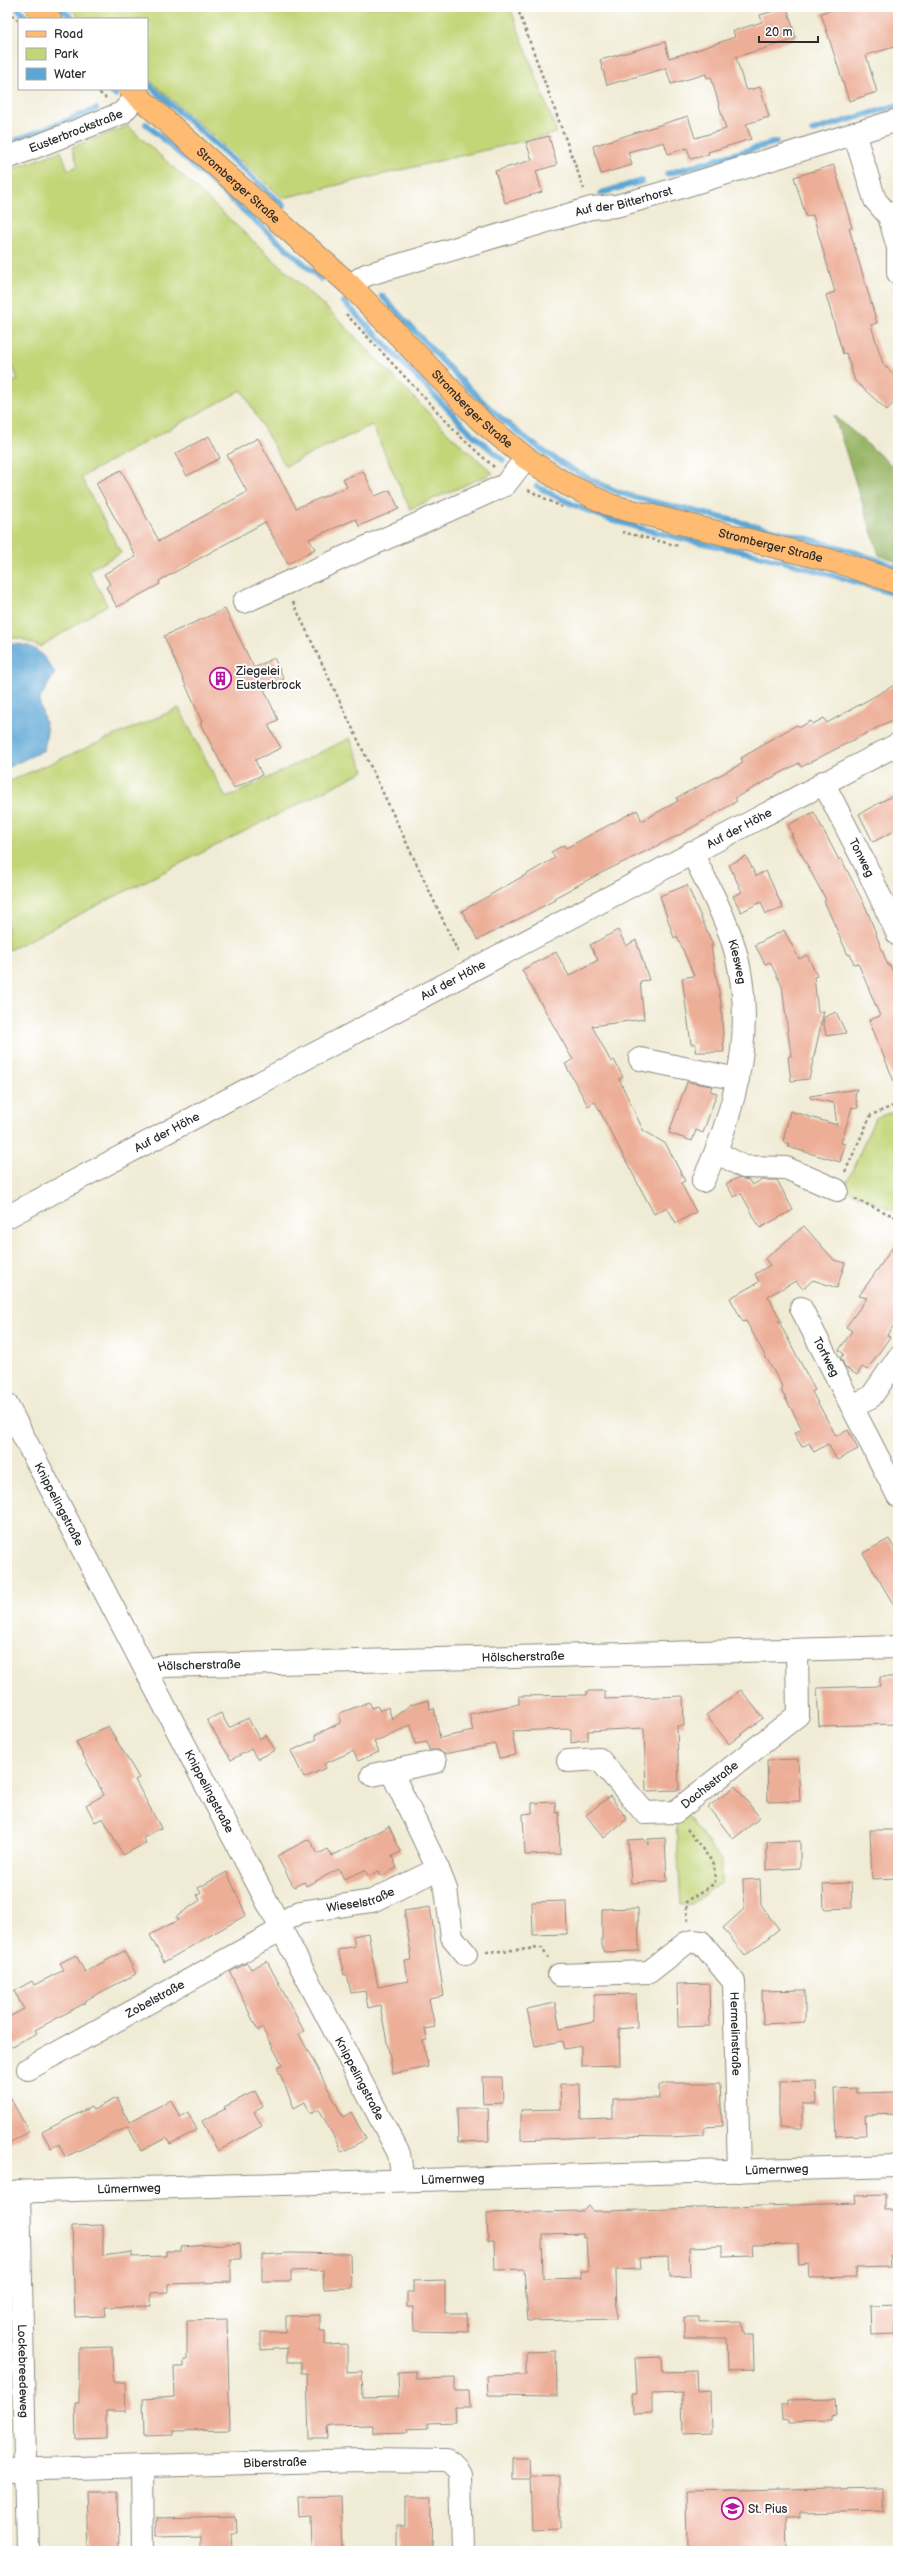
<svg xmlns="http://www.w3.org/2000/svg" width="905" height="2558" font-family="'Balsamiq Sans',sans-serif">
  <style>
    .green { fill: #c2d577; stroke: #768051 }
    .forest { fill: #99b668; stroke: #62704a }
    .water { fill: #5ca6d4; stroke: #446880 }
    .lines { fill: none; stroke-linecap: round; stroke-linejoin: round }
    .stream { stroke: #5ca6d4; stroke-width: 6 }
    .building { fill: #edae97; fill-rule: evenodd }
    .minor-casing { stroke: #8e8b80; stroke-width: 24 }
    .major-casing { stroke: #8e8b80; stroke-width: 24 }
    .path { stroke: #8e8b80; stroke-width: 2.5; stroke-dasharray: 3 3; stroke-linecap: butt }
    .minor { stroke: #fff; stroke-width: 22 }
    .major { stroke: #ffbb71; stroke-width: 22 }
    .labels { text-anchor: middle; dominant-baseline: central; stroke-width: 4; stroke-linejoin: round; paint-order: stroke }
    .street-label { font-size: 12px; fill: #2b2b2b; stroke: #fff }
    .poi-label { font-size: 12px; fill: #2b2b2b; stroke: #fff; text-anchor: start }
  </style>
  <rect width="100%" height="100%" fill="#fff"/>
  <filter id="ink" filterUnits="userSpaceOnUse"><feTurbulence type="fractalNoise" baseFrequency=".025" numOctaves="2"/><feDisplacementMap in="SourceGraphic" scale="8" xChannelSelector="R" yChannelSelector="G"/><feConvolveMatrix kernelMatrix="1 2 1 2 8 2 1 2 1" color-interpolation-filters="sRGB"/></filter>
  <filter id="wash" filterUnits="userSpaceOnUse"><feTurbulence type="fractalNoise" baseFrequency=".012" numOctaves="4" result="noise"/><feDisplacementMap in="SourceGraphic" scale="16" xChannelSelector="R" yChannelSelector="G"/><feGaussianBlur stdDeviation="0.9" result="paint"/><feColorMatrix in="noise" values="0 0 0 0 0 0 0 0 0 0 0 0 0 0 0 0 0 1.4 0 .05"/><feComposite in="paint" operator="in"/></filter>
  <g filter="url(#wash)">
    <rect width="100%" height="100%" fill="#f0ebd4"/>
    <!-- green -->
    <path class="green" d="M68 7H510L557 133 283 198 147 78V19H82Z
      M128 126 335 316 450 435 493 473 410 509 372 425 285 466 242 390 81 477 121 553 89 570 107 605 40 647 19 638H7V384L18 380 7 350V171L61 151 68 170 78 166 72 147Z
      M179 708 226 798 350 738 364 771 7 951V782Z
      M898 1110V1213L844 1189 875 1118Z
      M686 1814 721 1859V1882L692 1904 681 1905 676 1822Z"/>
    <!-- forest -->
    <path class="forest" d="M834 415 898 471V562L879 555Z"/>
    <!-- water -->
    <path class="water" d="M11 644C37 644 41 653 55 673L39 700 47 731 44 750 7 768V645Z"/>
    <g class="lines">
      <!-- stream -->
      <path class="stream" d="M16 7 29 19
        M60 7 73 19
        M147 83 284 206
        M107 89 115 95
        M146 124 321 279
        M812 131 898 105
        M17 140 96 109
        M667 174 776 142
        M601 193 642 181
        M382 296C456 374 513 448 616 491 638 500 665 504 689 510 759 527 831 541 898 568
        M344 302 471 433 503 460
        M537 486C603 525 675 537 749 553 798 564 846 579 895 594"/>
    </g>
    <g id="blocks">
      <!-- building -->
      <path class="building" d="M787 7 796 39 736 57 745 88 748 90 760 87 769 117 746 124 751 139 708 152 709 154 691 159 687 148 668 154 664 142 628 152 632 165 601 174 593 146 688 116 695 138 726 129 711 77 707 78 706 74 671 84 666 68 607 85 600 60 665 42 669 58 694 51 735 37 733 31 762 22 760 15Z
        M842 7H898V46L866 55 877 92 849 101 821 13Z
        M549 136 557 165 536 171 542 192 505 203 495 171 532 160 526 142Z
        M834 165 852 228H849L877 323 871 325 883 364 898 378V398L887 410 855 381 846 353 843 354 826 295 835 292 813 215 806 217 794 177Z
        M209 436 220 458 187 476 175 454Z
        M258 438 296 508 347 487 343 479 363 471 375 496 390 490 399 509 359 526 356 519 309 539 315 549 288 564 265 522 159 581 160 584 117 607 106 587 110 584 104 574 136 557 96 483 121 470 159 541 247 492 227 455Z
        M225 609 254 668 274 658 284 679 264 689 278 720 268 725 281 748 255 760 262 775 234 788 200 723 202 722 164 636Z
        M898 683V717L801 767 799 763 735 798 737 801 681 834 597 875 554 898 555 900 478 940 462 911 555 858 551 852 564 845 566 848 637 810 642 821 678 801 676 798 743 763 741 758 765 744 764 743 797 725 800 727 811 721 813 724 824 718 827 723Z
        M892 796 898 808V829L873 842 859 814Z
        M814 812 839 860 841 858 867 910 888 966 890 965 894 974 898 972V1091L869 1020 880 1016 858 963 854 964 850 954 848 955 824 901 826 900 791 835H793L788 825Z
        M746 856 756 876 766 871 783 908 766 914 761 902 741 912 733 896 742 892 729 865Z
        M687 885 713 945 711 946 721 1003 724 1052H695L696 1044H691L682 978 694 976 677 936 674 938 660 896Z
        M618 930 626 946 636 940 649 980 640 981 644 1019 592 1026 611 1062 614 1060 623 1077 619 1079 643 1130 666 1144 685 1181 681 1183 696 1212 676 1223 667 1207 654 1214 595 1102 588 1106 565 1064 573 1060 522 970 556 952 569 976 598 960 590 945Z
        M784 930 799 959 807 955 817 976 814 977 818 1012 824 1011 809 1079 791 1081 788 1057 791 1056 782 986 770 962 765 964 755 945Z
        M836 1012 846 1033 826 1036 823 1018Z
        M687 1082 712 1086 710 1091 717 1093 703 1133 696 1130 692 1141 669 1133Z
        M857 1089 855 1095 858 1108 852 1107 841 1143 845 1144 840 1162 788 1147 789 1144 783 1142 790 1111 837 1125 834 1103 810 1098V1096Z
        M737 1178 749 1180 752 1185 762 1180H777L793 1210 760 1228 741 1193 734 1197 726 1184Z
        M804 1226 834 1260 845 1263 837 1288 813 1280 803 1289 796 1281 768 1296 782 1323 778 1320 815 1390 812 1392 836 1436 848 1430 858 1449 837 1460 828 1444 814 1452 809 1443 802 1447 794 1433 802 1429 781 1390 783 1388 746 1321 743 1322 730 1298 759 1282 755 1274 770 1265 765 1259Z
        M898 1240V1319L887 1335 890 1337 867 1370 862 1367 857 1375 845 1367 841 1358 844 1354 839 1350 852 1331 846 1327 867 1298 859 1296Z
        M889 1539 898 1555V1612L863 1553Z
        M880 1677H898V1724L819 1726 817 1688 880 1686Z
        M741 1690 763 1718 729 1744 706 1715Z
        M587 1691H605V1699L683 1696 684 1726H677L679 1790 646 1791 644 1728 588 1731V1740L571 1743V1729L512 1731 516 1755 499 1758 495 1744 444 1754 439 1750H429L427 1742 415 1744 411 1725 374 1742 379 1752 358 1761 353 1751 324 1764 326 1768 304 1778 291 1751 317 1739 315 1735 340 1723V1713L369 1702 372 1708 377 1706 380 1711 388 1707 392 1719 410 1705 429 1700 430 1709 434 1708 440 1738 473 1731 469 1714 519 1704V1696L587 1695Z
        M221 1713 229 1728 248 1718 259 1739 266 1735 275 1750 257 1759 251 1749 231 1760 207 1720Z
        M108 1726 139 1778 135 1780 161 1828 143 1838 146 1843 123 1855 103 1818 95 1822 86 1805 104 1795 76 1742Z
        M798 1759 800 1801 768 1802 767 1760Z
        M735 1786 760 1818 733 1839 708 1807Z
        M610 1796 627 1819 604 1838 586 1815Z
        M555 1802 556 1813 559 1812 560 1854 525 1855 523 1814 532 1813V1803Z
        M389 1826 401 1852 392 1856 397 1868 381 1876 379 1871 368 1876 365 1870 344 1879 339 1869 306 1886 304 1882 294 1887 277 1856 309 1839 318 1854 328 1849 332 1856Z
        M870 1830H896L898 1878 872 1879Z
        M665 1838 667 1881 631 1883 628 1840 643 1839 648 1845V1839Z
        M800 1841V1868L767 1870V1842Z
        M227 1872 246 1915 164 1962 150 1935 178 1920 176 1917 200 1900 197 1895 201 1893 198 1888Z
        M760 1879 761 1906 779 1929 745 1956 723 1928 744 1909 743 1880Z
        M851 1883 852 1908 824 1909 823 1884Z
        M566 1901 567 1934 533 1935 532 1902Z
        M430 1907 444 1996 429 1999 435 2027 425 2029 427 2040 423 2041 428 2067 393 2074 380 2005 368 2008 365 1991 351 1993 347 1975H344L338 1950 355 1946 353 1936 368 1933 378 1987 408 1981 405 1961 412 1960 404 1911Z
        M638 1908 639 1951 604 1952 602 1945V1909Z
        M124 1951 136 1974 84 2001 85 2003 35 2030 37 2033 7 2049V2018L24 2009 14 1991 32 1981 34 1985 64 1970 60 1963 76 1955 85 1972Z
        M267 1961 304 2031 299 2034 343 2117 351 2112 366 2139 342 2152 319 2109 310 2113 305 2102 294 2108 277 2067 282 2064 262 2028 258 2031 230 1972 247 1963 251 1969Z
        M709 1983 710 2026 678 2027 677 1984Z
        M805 1990V2022L763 2024 762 1991Z
        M636 1994 637 2027 619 2029 620 2065 581 2066V2046L564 2049 562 2041 535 2046 527 2009 555 2003 560 2029 594 2022V1995Z
        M482 2077H502L503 2103 483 2104Z
        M816 2081 817 2104H802V2128H779V2082Z
        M665 2083H720L722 2126 704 2127V2135L670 2137 614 2136 521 2140V2110L561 2109 560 2084H580L581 2119 613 2118V2099L659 2098V2086Z
        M857 2088V2093L898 2092V2114L865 2115 866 2135 836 2136 834 2089Z
        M255 2091 263 2107 254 2112 262 2126 218 2151 202 2121 225 2109 224 2107Z
        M7 2092 29 2132 7 2144Z
        M117 2098 129 2122 171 2100 180 2117 188 2112 197 2130 170 2144 166 2138 141 2151 128 2127 65 2157 59 2144 51 2148 42 2132 91 2107 93 2110Z
        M457 2108H488L489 2141 458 2142Z
        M885 2194V2210H894L895 2256H889L890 2267 855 2268 856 2277 810 2278 809 2264 799 2265 798 2244 751 2245 752 2255 722 2256V2246L689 2247 690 2276 670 2277 669 2257 639 2258 640 2269 616 2270 617 2319 528 2321 524 2269 495 2270 494 2242H488L487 2213 584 2211 589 2206 593 2211H607L856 2203 855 2195ZM583 2234V2238H586L588 2271H580L581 2278 543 2279 542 2235Z
        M103 2225V2256L132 2252V2257L166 2256V2251H181V2247L240 2243 241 2259H231V2282L168 2284V2292L151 2293V2306L105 2307 106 2316 75 2317 72 2226Z
        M290 2253 350 2254 351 2288 324 2289 323 2270 291 2271V2281H262V2255Z
        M445 2280V2313H467L468 2332 414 2331 413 2307H407V2292H413V2281Z
        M896 2304V2334L871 2335 870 2305Z
        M320 2315V2330H325V2345L347 2344V2372L362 2371 363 2398 399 2397 398 2372 416 2371V2379L455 2378V2391H469L470 2407H455L456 2422 428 2423V2428L408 2429 409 2432 374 2433 373 2425 332 2426 327 2427 328 2438H309L307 2373H301V2362H287V2348L261 2350V2332H286V2316Z
        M684 2317H699V2322L742 2321 746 2335H753L754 2370 728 2371 727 2338H684Z
        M227 2319 230 2430 174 2431V2435L144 2436 143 2399 175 2397 174 2367H184V2360H187V2320Z
        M112 2347 113 2382H125L126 2411H106V2438L76 2439 75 2403H79V2348Z
        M556 2351 557 2396 488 2395 487 2376 526 2375V2352Z
        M662 2357 663 2372 697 2371 698 2391 710 2390 711 2433 683 2434 682 2393 652 2394V2413L633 2414 632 2393H637L635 2358Z
        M835 2399 836 2417 832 2418V2422L789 2423V2420L782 2419 781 2405 788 2404V2400Z
        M513 2458H529L530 2479H513Z
        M560 2476V2529L532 2530 530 2477Z
        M884 2487V2511L800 2513V2518H785L786 2551H687L686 2491Z
        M87 2491H118L119 2551H89Z
        M341 2496 343 2551H314L312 2550 311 2518 299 2519 298 2497Z
        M405 2497H432L431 2551H397V2525H405Z
        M236 2516 237 2533H231L232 2551H201V2535L157 2536V2518Z"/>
    </g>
  </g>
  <g filter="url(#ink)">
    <use href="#blocks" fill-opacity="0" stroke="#8e8b80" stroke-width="1"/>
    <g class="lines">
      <defs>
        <g id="minor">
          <path d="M854 133 875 200 889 216 898 248"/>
          <path id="s1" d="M7 158 122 113 138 95"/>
          <path d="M898 253V273"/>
          <path id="s2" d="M350 285 366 275 591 208 616 206 659 194 898 120"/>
          <path d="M244 602 505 485 526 458"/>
          <path id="s3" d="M823 782 864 862 898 935"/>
          <path id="s4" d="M692 852C703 876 716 899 726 924 761 1008 740 1102 703 1181"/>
          <path d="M640 1059 738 1079"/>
          <path d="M716 1152 744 1167 786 1168 837 1190"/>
          <path id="s5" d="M7 1217 898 744"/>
          <path id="s6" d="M801 1308 898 1496"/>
          <path id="s7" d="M7 1405 399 2154 403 2180"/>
          <path d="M852 1406 871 1397 898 1358"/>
          <path id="s8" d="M148 1671 163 1666 898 1647"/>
          <path id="s9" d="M568 1761 599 1759 645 1813 675 1812 798 1715 797 1651"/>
          <path d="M391 1771 438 1869 446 1889 452 1937 466 1954"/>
          <path d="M372 1775 435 1762"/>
          <path id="s10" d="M279 1924 300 1912 372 1901 438 1869"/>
          <path id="s11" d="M559 1975 649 1972 686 1943 693 1941 701 1942 734 1982 739 2171"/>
          <path id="s12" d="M28 2069 282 1929"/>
          <path id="s13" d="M19 2191 27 2551"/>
          <path id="s14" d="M7 2192 898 2166"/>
          <path d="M142 2466 143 2551"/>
          <path id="s15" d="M7 2470 360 2460 446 2461 456 2467 460 2474 462 2551"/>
        </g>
        <g id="major">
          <path d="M37 7 50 19"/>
          <path id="s16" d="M130 89 350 285 481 421 526 458 566 484 612 506 841 563 898 583"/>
        </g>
      </defs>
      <!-- minor casing -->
      <use href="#minor" class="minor-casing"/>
      <!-- major casing -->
      <use href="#major" class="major-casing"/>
      <!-- path -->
      <path class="path" d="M517 7 584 189
        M7 11 19 21
        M95 89 106 98
        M346 314 464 440 494 467
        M528 490 562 507
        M622 532 679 546
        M293 602 459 954
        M845 1172 871 1115 898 1104
        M855 1199 898 1218
        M687 1829 714 1864 715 1883 686 1902 688 1922
        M486 1952 542 1948 548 1958"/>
      <!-- minor -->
      <use href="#minor" class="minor"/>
      <!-- major -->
      <use href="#major" class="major"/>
    </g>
  </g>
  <!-- icons -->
  <defs>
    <symbol id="building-ring" viewBox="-11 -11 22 22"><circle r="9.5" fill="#fff" stroke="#b5179e" stroke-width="1.5"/><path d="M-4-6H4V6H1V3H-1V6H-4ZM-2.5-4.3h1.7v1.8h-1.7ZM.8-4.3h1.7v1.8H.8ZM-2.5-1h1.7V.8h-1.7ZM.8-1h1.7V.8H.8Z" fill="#b5179e"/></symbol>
    <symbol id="school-ring" viewBox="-11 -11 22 22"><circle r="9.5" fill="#fff" stroke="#b5179e" stroke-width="1.5"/><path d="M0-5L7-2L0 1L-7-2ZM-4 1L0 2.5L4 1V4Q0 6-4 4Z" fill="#b5179e"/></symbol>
  </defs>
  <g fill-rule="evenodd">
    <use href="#building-ring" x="208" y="666" width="25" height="25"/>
    <use href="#school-ring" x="720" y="2496" width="25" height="25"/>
  </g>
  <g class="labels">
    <!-- street labels -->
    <g class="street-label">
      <text stroke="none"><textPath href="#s1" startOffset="74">Eusterbrockstraße</textPath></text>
      <text stroke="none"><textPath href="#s16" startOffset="145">Stromberger Straße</textPath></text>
      <text stroke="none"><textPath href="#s2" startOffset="287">Auf der Bitterhorst</textPath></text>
      <text stroke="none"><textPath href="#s16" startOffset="469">Stromberger Straße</textPath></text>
      <text stroke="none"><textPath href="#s16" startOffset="804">Stromberger Straße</textPath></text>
      <text stroke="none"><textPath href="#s5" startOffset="829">Auf der Höhe</textPath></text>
      <text stroke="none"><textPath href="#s3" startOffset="85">Tonweg</textPath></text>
      <text stroke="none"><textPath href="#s4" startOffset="119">Kiesweg</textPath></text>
      <text stroke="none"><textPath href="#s5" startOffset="505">Auf der Höhe</textPath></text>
      <text stroke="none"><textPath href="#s5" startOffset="181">Auf der Höhe</textPath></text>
      <text stroke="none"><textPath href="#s6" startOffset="55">Torfweg</textPath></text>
      <text stroke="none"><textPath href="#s7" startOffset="112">Knippelingstraße</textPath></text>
      <text stroke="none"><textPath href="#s8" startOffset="376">Hölscherstraße</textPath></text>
      <text stroke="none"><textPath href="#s8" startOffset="52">Hölscherstraße</textPath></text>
      <text stroke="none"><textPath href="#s9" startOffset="176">Dachsstraße</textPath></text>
      <text stroke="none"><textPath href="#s7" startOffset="436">Knippelingstraße</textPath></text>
      <text stroke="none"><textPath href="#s10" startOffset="86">Wieselstraße</textPath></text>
      <text stroke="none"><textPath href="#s12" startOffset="145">Zobelstraße</textPath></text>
      <text stroke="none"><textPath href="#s11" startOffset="256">Hermelinstraße</textPath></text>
      <text stroke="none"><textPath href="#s7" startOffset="760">Knippelingstraße</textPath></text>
      <text stroke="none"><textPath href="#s14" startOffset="770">Lümernweg</textPath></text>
      <text stroke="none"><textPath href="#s14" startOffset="446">Lümernweg</textPath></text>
      <text stroke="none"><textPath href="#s14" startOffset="122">Lümernweg</textPath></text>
      <text stroke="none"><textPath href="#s13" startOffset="180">Lockebreedeweg</textPath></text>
      <text stroke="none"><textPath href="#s15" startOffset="268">Biberstraße</textPath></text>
    </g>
    <!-- poi labels -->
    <g class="poi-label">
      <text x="236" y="671">Ziegelei<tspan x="236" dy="14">Eusterbrock</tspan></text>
      <text x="748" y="2509">St. Pius</text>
    </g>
  </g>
  <!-- margin -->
  <rect width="905" height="2558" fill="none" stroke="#fff" stroke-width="24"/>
  <!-- legend -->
  <rect x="18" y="18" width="130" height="72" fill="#ffffff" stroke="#aaaaaa"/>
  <rect x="26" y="31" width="20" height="6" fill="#ffbb71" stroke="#aaaaaa"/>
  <text x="54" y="38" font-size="12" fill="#2b2b2b">Road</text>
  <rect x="26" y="48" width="20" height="12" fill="#c2d577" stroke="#aaaaaa"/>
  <text x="54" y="58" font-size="12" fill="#2b2b2b">Park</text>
  <rect x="26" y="68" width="20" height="12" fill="#5ca6d4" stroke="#aaaaaa"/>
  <text x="54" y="78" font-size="12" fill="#2b2b2b">Water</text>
  <!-- scale -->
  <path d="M759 36v6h59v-6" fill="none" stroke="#2b2b2b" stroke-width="2"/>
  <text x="765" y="36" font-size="12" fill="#2b2b2b" stroke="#ffffff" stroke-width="3" paint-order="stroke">20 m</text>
</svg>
